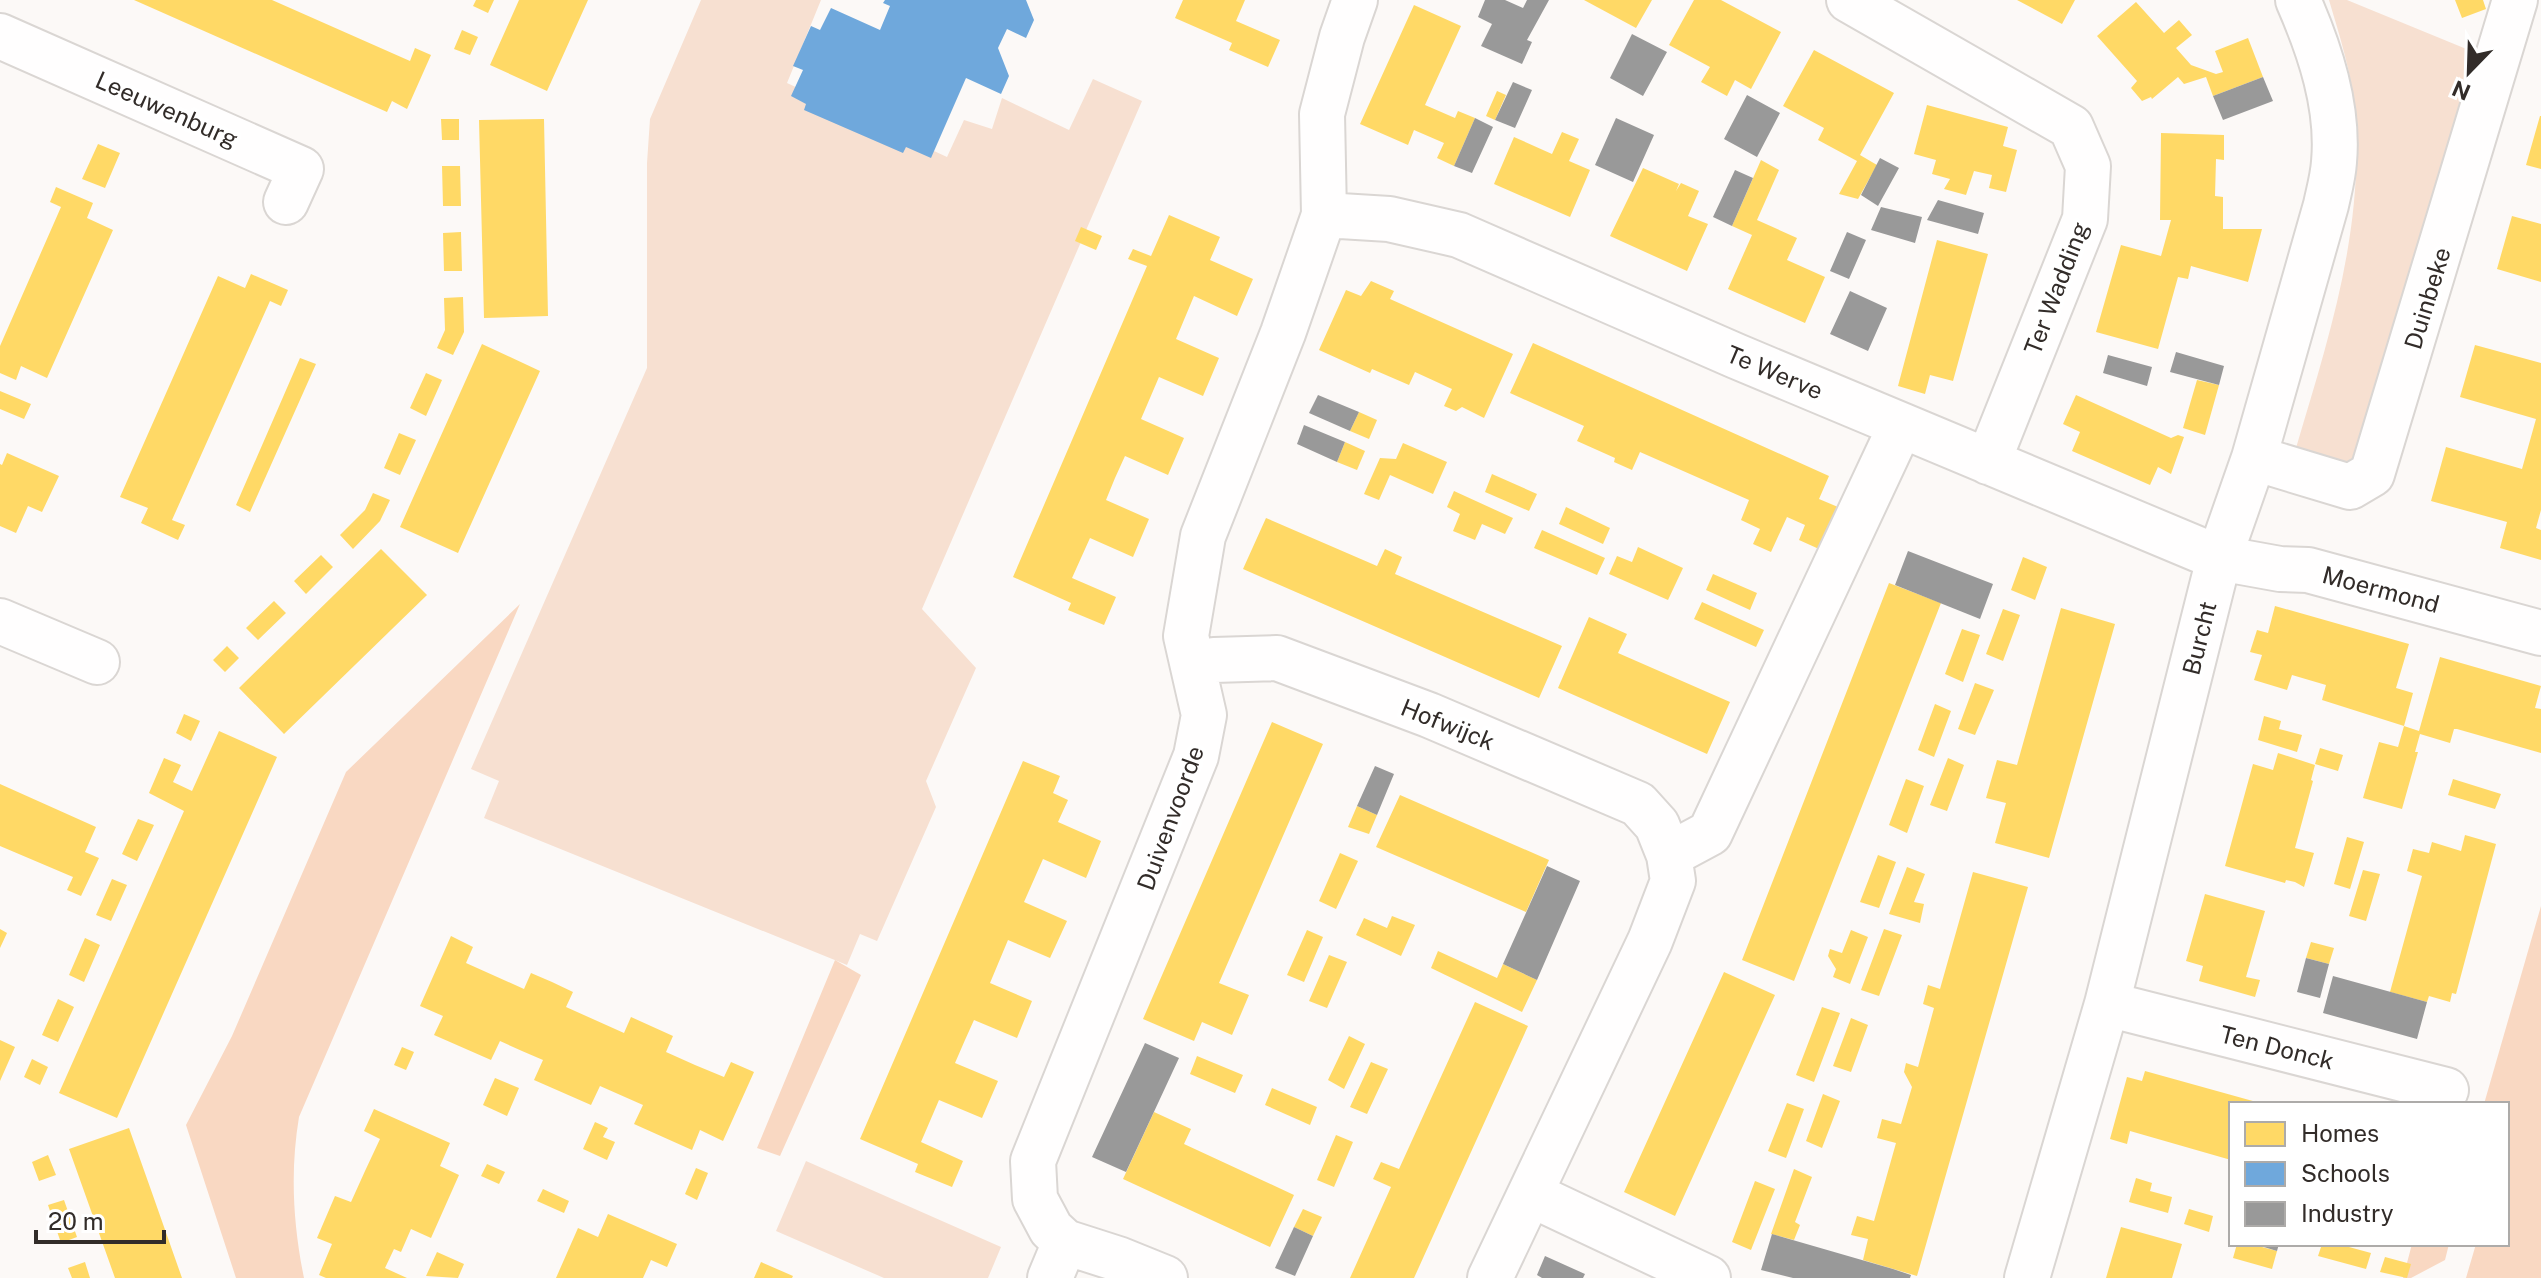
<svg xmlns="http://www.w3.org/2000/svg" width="2541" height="1278" font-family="'Public Sans',sans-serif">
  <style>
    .green { fill: #f7e0d1 }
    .forest { fill: #f9d8c2 }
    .homes { fill: #ffd966 }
    .schools { fill: #6fa8dc }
    .industry { fill: #999 }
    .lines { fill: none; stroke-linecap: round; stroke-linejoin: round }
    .street-casing { stroke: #dad6d3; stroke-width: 48 }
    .street { stroke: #fffefe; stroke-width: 44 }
    .labels { text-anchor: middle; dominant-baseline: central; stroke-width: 8; stroke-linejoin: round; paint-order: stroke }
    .street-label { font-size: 24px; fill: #322c29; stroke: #fff }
  </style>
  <rect width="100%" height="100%" fill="#fcf9f7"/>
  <!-- green -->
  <path class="green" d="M701 0H821L787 83 947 157 964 120 992 129 1002 98 1069 130 1093 79 1142 101 922 609 976 668 926 781 936 807 877 941 860 934 847 965 484 818 499 781 471 769 647 368V163L650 119Z
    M2329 0H2347L2481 55 2358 455 2346 465 2296 448C2329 337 2364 231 2355 113 2352 74 2340 37 2329 0Z
    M806 1161 1001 1247 988 1278H884L776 1231Z"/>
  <!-- forest -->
  <path class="forest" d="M520 604 299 1117C290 1171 293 1224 304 1278H236L186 1125 232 1036 346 772Z
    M2541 906V1278H2466L2476 1244H2507V1104H2484Z
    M835 960 861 975 780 1156 757 1148Z
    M2412 1244H2449L2445 1260 2411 1278H2403Z"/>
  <!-- homes -->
  <path class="homes" d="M134 0H272L410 61 415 48 431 55 407 109 392 101 387 112Z
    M476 0H494L488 13 473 6Z
    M519 0H588L547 91 490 65Z
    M1183 0H1245L1236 21 1280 40 1268 67 1229 50 1232 43 1175 18Z
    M1584 0H1652L1636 28Z
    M1694 0H1721L1781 32 1751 89 1735 80 1727 96 1701 82 1710 67 1669 45Z
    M2017 0H2075L2062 24Z
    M2455 0H2483L2486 9 2462 18Z
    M2136 2 2164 33 2179 20 2192 35 2176 48 2191 65 2216 74 2223 72 2215 51 2248 38 2263 77 2213 96 2206 77 2184 84 2178 77 2152 99 2151 97 2142 101 2131 88 2137 81 2097 36Z
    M1414 5 1461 26 1425 105 1455 118 1458 111 1475 118 1454 166 1437 158 1444 143 1414 130 1408 145 1360 124Z
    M462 30 478 37 470 55 454 49Z
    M1814 50 1894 93 1860 155 1877 165 1858 199 1839 194 1857 161 1818 140 1824 128 1783 106Z
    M1497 91 1506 95 1495 120 1486 116Z
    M1927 105 2008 127 2003 146 2017 150 2006 192 1989 188 1992 175 1974 171 1966 195 1944 189 1950 179 1932 174 1936 160 1914 154Z
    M2540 116H2541V169L2526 165Z
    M441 119H459V140H442Z
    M544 119 548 316 484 318 479 120Z
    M1562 132 1579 139 1569 161 1590 170 1570 217 1494 184 1514 137 1552 154Z
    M2161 133 2224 135V160L2216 159 2215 196 2223 197V229H2262L2248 282 2191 266 2188 279 2178 277 2158 349 2096 332 2121 245 2161 256 2171 220H2160Z
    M98 144 120 153 105 188 82 179Z
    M1761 160 1779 170 1757 220 1797 238 1787 260 1825 277 1805 323 1728 289 1752 235 1732 226Z
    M442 166H460L461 206H443Z
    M1643 168 1679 184 1676 191 1681 183 1699 191 1688 216 1708 224 1687 271 1610 236Z
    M56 187 93 203 87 218 113 230 47 378 21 366 16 380 0 373V346L61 207 50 202Z
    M1169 215 1220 237 1210 260 1253 279 1237 316 1194 296 1176 339 1219 358 1203 396 1159 377 1141 419 1184 438 1168 475 1125 456 1115 478 1106 500 1149 519 1133 557 1090 538 1072 578 1116 597 1104 625 1068 610 1071 603 1013 577 1147 266 1128 259 1133 249 1151 256Z
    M2512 216 2541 224V282L2497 269Z
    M1081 227 1102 236 1096 250 1075 241Z
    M461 232 462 271H444L443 233Z
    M1937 240 1988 254 1953 381 1930 375 1925 394 1898 386Z
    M251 274 288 290 281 306 270 301 172 520 185 525 178 540 141 523 148 508 120 497 218 276 245 288Z
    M1371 281 1394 291 1390 299 1513 354 1484 418 1462 407 1456 411 1444 406 1452 389 1415 372 1409 385 1372 369 1370 373 1319 350 1346 290 1361 296Z
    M463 297 464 332 453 355 437 348 445 330 444 298Z
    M1533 343 1829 476 1819 499 1838 507 1819 549 1799 540 1805 525 1787 517 1771 552 1753 544 1760 529 1741 520 1749 500 1640 452 1632 470 1614 462 1615 458 1577 441 1584 426 1510 393Z
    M482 344 540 371 458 553 400 527Z
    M2475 345 2541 363V510L2536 528 2541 530V560L2500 548 2507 522 2431 501 2446 447 2522 469 2536 419 2460 397Z
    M300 358 316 364 250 512 236 505Z
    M426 373 442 380 426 416 410 408Z
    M2197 380 2219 385 2205 435 2183 428Z
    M0 391 31 404 24 419 0 409Z
    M2076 395 2171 438 2178 435 2184 437 2171 474 2158 467 2150 485 2072 451 2080 432 2063 424Z
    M1359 412 1377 420 1369 439 1350 431Z
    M399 433 416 440 400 475 384 468Z
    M1345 442 1365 451 1357 470 1337 462Z
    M1403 443 1447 462 1433 494 1390 475 1379 500 1364 494 1380 458 1396 459Z
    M7 453 59 476 42 512 28 506 16 533 0 526V464L2 465Z
    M1492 474 1537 494 1529 511 1485 492Z
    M1454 491 1513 518 1505 534 1482 524 1475 540 1453 531 1460 514 1447 507Z
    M373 493 390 500 380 521 353 549 340 535 365 510Z
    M1566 507 1610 528 1603 544 1559 524Z
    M1266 518 1377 566 1385 549 1402 557 1395 574 1562 646 1539 698 1243 569Z
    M1542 530 1605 558 1597 575 1534 548Z
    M1638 547 1683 568 1668 600 1609 574 1617 556 1632 562Z
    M381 549 427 595 284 734 239 688Z
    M321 555 333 567 306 594 294 581Z
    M2023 557 2047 567 2035 600 2011 590Z
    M1713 574 1757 593 1750 610 1706 590Z
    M1889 583 1941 603 1794 981 1742 960Z
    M274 601 286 613 258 640 246 628Z
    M1702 602 1764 630 1756 647 1694 619Z
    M2275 606 2409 644 2396 688 2413 693 2404 726 2419 731 2440 657 2541 686 2535 708 2541 709V753L2457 729H2454L2450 743 2420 734 2415 752H2418L2402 809 2363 798 2379 742 2398 747 2404 726 2322 700 2326 685 2292 675 2287 690 2254 680 2262 655 2250 652 2257 630 2268 633Z
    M2061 608 2115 624 2049 858 1995 843 2006 803 1986 798 1997 760 2017 765Z
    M2003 609 2020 615 2003 661 1986 654Z
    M1589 617 1627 634 1618 653 1730 702 1707 754 1558 688Z
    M1962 629 1980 635 1963 682 1945 674Z
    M227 646 239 658 225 672 213 660Z
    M1975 683 1994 690 1975 735 1958 729Z
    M1935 704 1951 711 1934 757 1918 750Z
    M184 714 200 721 191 741 176 733Z
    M2264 716 2281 721 2279 729 2302 735 2297 752 2258 740Z
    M1272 722 1323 744 1219 983 1249 995 1232 1035 1202 1022 1194 1041 1143 1019Z
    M219 731 277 757 117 1118 59 1093 184 811 149 793 164 758 181 765 173 782 192 791Z
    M2320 748 2343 755 2338 771 2315 764Z
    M2278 753 2315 765 2311 780 2313 781 2295 848 2314 853 2304 887 2295 882 2286 880 2285 883 2225 866 2253 764 2273 770Z
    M1948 758 1964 765 1947 811 1930 805Z
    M1023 761 1060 776 1053 793 1068 800 1058 822 1101 841 1086 878 1043 859 1024 902 1067 921 1050 958 1008 940 990 983 1032 1001 1017 1038 974 1020 965 1040 955 1063 998 1081 982 1118 939 1100 921 1142 963 1161 952 1187 915 1172 918 1164 860 1139Z
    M1906 779 1924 786 1907 833 1889 825Z
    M2453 779 2501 794 2495 809 2448 795Z
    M0 784 96 827 85 852 99 858 81 896 67 890 73 877 0 846Z
    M1400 795 1549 860 1526 912 1376 847Z
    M1357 806 1377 815 1369 834 1348 827Z
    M138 819 154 825 137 861 122 854Z
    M2465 835 2496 844 2456 994 2452 993 2450 1002 2429 996 2427 1002 2390 992 2422 876 2407 871 2413 849 2429 853 2432 842 2461 851Z
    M2347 837 2364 842 2350 889 2334 884Z
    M1340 853 1358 861 1336 909 1319 901Z
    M1878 855 1896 862 1879 908 1860 902Z
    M1907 867 1925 874 1914 902 1924 904 1920 923 1889 914Z
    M2363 870 2380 874 2366 921 2349 916Z
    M1973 872 2028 887 1917 1276 1863 1260 1868 1239 1851 1235 1857 1216 1874 1221 1896 1143 1877 1138 1882 1119 1901 1124 1912 1087 1904 1072 1906 1063 1918 1067 1934 1008 1923 1004 1928 985 1940 989Z
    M112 879 127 885 111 921 96 915Z
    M2205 894 2265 911 2246 977 2260 980 2255 997 2199 981 2203 966 2186 961Z
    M1392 916 1415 925 1401 956 1356 935 1364 918 1387 928Z
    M0 929 7 933 0 948Z
    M1884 929 1902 935 1879 996 1861 990Z
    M1307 930 1323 937 1304 982 1287 975Z
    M1851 930 1868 937 1850 984 1833 977 1836 969 1828 956 1830 949 1842 953Z
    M451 936 473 947 466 963 524 989 531 973 552 982 573 992 566 1007 624 1033 631 1017 673 1036 666 1052 695 1065 724 1077 731 1062 754 1072 723 1141 700 1130 692 1150 634 1124 643 1105 600 1086 591 1105 534 1080 543 1060 522 1051 500 1041 491 1060 434 1035 443 1016 420 1006Z
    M85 938 100 945 84 982 69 975Z
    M2311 942 2334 948 2329 964 2306 958Z
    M1438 951 1497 978 1503 964 1537 980 1522 1012 1431 968Z
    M1329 955 1347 962 1327 1008 1309 1001Z
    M1724 972 1775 995 1675 1216 1624 1192Z
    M58 999 74 1007 58 1042 42 1035Z
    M1475 1002 1528 1026 1414 1278H1350L1391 1187 1373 1179 1381 1162 1399 1169Z
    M1822 1007 1840 1013 1814 1082 1796 1075Z
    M1851 1018 1868 1025 1851 1072 1833 1066Z
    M1349 1036 1365 1044 1344 1089 1328 1080Z
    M0 1040 15 1047 0 1081Z
    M402 1047 414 1052 406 1070 394 1065Z
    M1197 1056 1243 1075 1235 1093 1190 1074Z
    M32 1059 48 1067 40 1085 24 1077Z
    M1371 1062 1388 1069 1367 1114 1350 1107Z
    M2145 1071 2260 1103 2231 1104V1160L2130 1131 2127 1144 2110 1139 2127 1077 2142 1081Z
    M495 1078 519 1088 507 1116 483 1105Z
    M1272 1088 1317 1107 1310 1125 1265 1105Z
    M1823 1094 1840 1101 1822 1148 1806 1141Z
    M1787 1103 1804 1109 1786 1158 1768 1151Z
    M374 1109 450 1143 440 1166 459 1175 431 1238 411 1229 401 1252 394 1249 385 1268 407 1278H326L319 1275 332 1244 317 1238 335 1196 351 1202 365 1171 380 1139 364 1131Z
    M1154 1112 1191 1129 1184 1144 1294 1195 1270 1247 1123 1179Z
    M595 1122 608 1128 603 1137 615 1142 607 1160 583 1149Z
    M129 1128 151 1190 182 1278H115L69 1149Z
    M1336 1135 1353 1142 1334 1187 1317 1180Z
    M48 1155 56 1175 39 1181 32 1162Z
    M487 1164 505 1172 499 1184 481 1176Z
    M696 1168 708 1173 697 1200 685 1194Z
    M1794 1169 1812 1177 1795 1222 1800 1225 1794 1240 1771 1234Z
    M2136 1178 2152 1183 2150 1191 2172 1197 2168 1213 2129 1202Z
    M1755 1181 1775 1189 1751 1250 1732 1242Z
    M543 1189 569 1201 564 1213 537 1201Z
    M64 1200 77 1237 61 1243 48 1205Z
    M1303 1209 1322 1217 1313 1236 1294 1227Z
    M2189 1209 2213 1216 2209 1232 2184 1224Z
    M608 1214 677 1244 667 1267 651 1260 643 1278H556L578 1228 598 1237Z
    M2121 1227 2182 1244 2172 1278H2106Z
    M2237 1244H2251L2277 1251 2272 1269 2233 1258Z
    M2322 1244H2338L2371 1253 2366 1269 2318 1256Z
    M437 1252 464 1264 458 1278 426 1276Z
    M2385 1257 2411 1264 2407 1278 2380 1272Z
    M85 1262 90 1278H72L68 1268Z
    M761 1262 793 1276 792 1278H754Z"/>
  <!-- schools -->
  <path class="schools" d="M885 0H1026L1034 20 1026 38 1007 29 998 48 1009 76 1001 94 966 78 931 158 906 147 903 153 804 110 806 104 791 96 803 70 793 66 811 26 820 30 831 8 880 30 890 6 883 3Z"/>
  <!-- industry -->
  <path class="industry" d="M1485 0H1505L1523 8 1527 0H1549L1527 40 1532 42 1522 64 1481 46 1492 24 1478 17Z
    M1632 34 1667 52 1643 96 1610 78Z
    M2263 77 2273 101 2223 120 2213 96Z
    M1513 82 1532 90 1515 128 1495 120Z
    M1747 95 1780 113 1757 157 1724 139Z
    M1475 118 1493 127 1472 173 1454 166Z
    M1616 118 1654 135 1633 182 1595 165Z
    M1880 158 1899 168 1878 206 1861 195Z
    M1735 170 1753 178 1732 226 1713 217Z
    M1938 200 1984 213 1978 234 1927 220Z
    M1881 207 1922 217 1915 243 1871 230Z
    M1847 232 1866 240 1849 279 1830 271Z
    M1850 291 1887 308 1868 351 1830 334Z
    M2176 352 2224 366 2219 385 2170 372Z
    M2108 355 2152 367 2147 386 2103 373Z
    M1318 395 1359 412 1350 431 1309 413Z
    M1304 425 1345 442 1337 462 1297 444Z
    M1908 551 1993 584 1980 619 1895 585Z
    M1375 766 1394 774 1377 815 1357 806Z
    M1547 866 1580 881 1537 980 1503 964Z
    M2306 958 2329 964 2320 998 2297 992Z
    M2333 976 2427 1002 2417 1039 2323 1013Z
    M1145 1043 1179 1058 1126 1172 1092 1157Z
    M1294 1227 1313 1236 1295 1276 1275 1268Z
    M1772 1234 1893 1269 1911 1275 1910 1278H1793L1761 1270Z
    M2254 1244H2279L2277 1251Z
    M1545 1256 1585 1274 1583 1278H1542L1537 1275Z"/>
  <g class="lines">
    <defs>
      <path id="street" d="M1849 0 2071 127 2088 166 2085 219 1988 462
        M0 36 301 169 286 202
        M1324 215 1389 219 1459 235 1736 356 2219 558 2280 569 2308 570 2541 633
        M2254 458 2350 487 2372 474 2515 0
        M0 621 97 662
        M1194 665 1214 660 1277 658 1429 715 1638 804 1657 825 1669 855 1673 881 1650 941 1490 1278
        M1669 855 1710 833 1901 425
        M2107 1004 2446 1090
        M1530 1194 1708 1278
        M1050 1278 1065 1242
        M1165 1278 1118 1259 1065 1242 1051 1229 1035 1199 1033 1161 1196 756 1204 715 1186 636 1203 536 1283 333 1324 215 1322 114 1342 37 1355 0
        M2027 1278 2107 1004 2219 558 2254 458 2326 205C2329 191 2333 177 2334 162 2339 107 2320 50 2298 0"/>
    </defs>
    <!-- street casing -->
    <use href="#street" class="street-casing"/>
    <!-- street -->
    <use href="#street" class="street"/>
  </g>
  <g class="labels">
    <!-- street labels -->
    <g class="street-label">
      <text transform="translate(167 109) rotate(24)">Leeuwenburg</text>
      <text transform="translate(2056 288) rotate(-69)">Ter Wadding</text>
      <text transform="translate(2427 298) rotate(-73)">Duinbeke</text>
      <text transform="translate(1775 372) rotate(23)">Te Werve</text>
      <text transform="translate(2381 589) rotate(15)">Moermond</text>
      <text transform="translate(2199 638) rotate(-76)">Burcht</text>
      <text transform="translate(1448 724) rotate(22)">Hofwijck</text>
      <text transform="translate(1170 818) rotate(-70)">Duivenvoorde</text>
      <text transform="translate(2277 1047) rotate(14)">Ten Donck</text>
    </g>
  </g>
  <!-- legend -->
  <rect x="2229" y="1102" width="280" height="144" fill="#ffffff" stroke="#adaba9" stroke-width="2"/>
  <rect x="2245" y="1122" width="40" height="24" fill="#ffd966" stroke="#adaba9" stroke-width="2"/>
  <text x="2301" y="1142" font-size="24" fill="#322c29">Homes</text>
  <rect x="2245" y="1162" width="40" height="24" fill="#6fa8dc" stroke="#adaba9" stroke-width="2"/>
  <text x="2301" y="1182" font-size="24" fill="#322c29">Schools</text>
  <rect x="2245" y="1202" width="40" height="24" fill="#999999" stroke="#adaba9" stroke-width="2"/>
  <text x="2301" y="1222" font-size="24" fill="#322c29">Industry</text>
  <!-- north arrow -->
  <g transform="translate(2469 72) rotate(203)" stroke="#ffffff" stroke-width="6" paint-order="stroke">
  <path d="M0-6L14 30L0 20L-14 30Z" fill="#322c29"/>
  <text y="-12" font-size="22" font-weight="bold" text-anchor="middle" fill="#322c29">N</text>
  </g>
  <!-- scale -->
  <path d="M36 1230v12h128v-12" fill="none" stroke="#322c29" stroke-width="4"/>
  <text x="48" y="1230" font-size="24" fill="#322c29" stroke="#ffffff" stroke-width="6" paint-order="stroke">20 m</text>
</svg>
